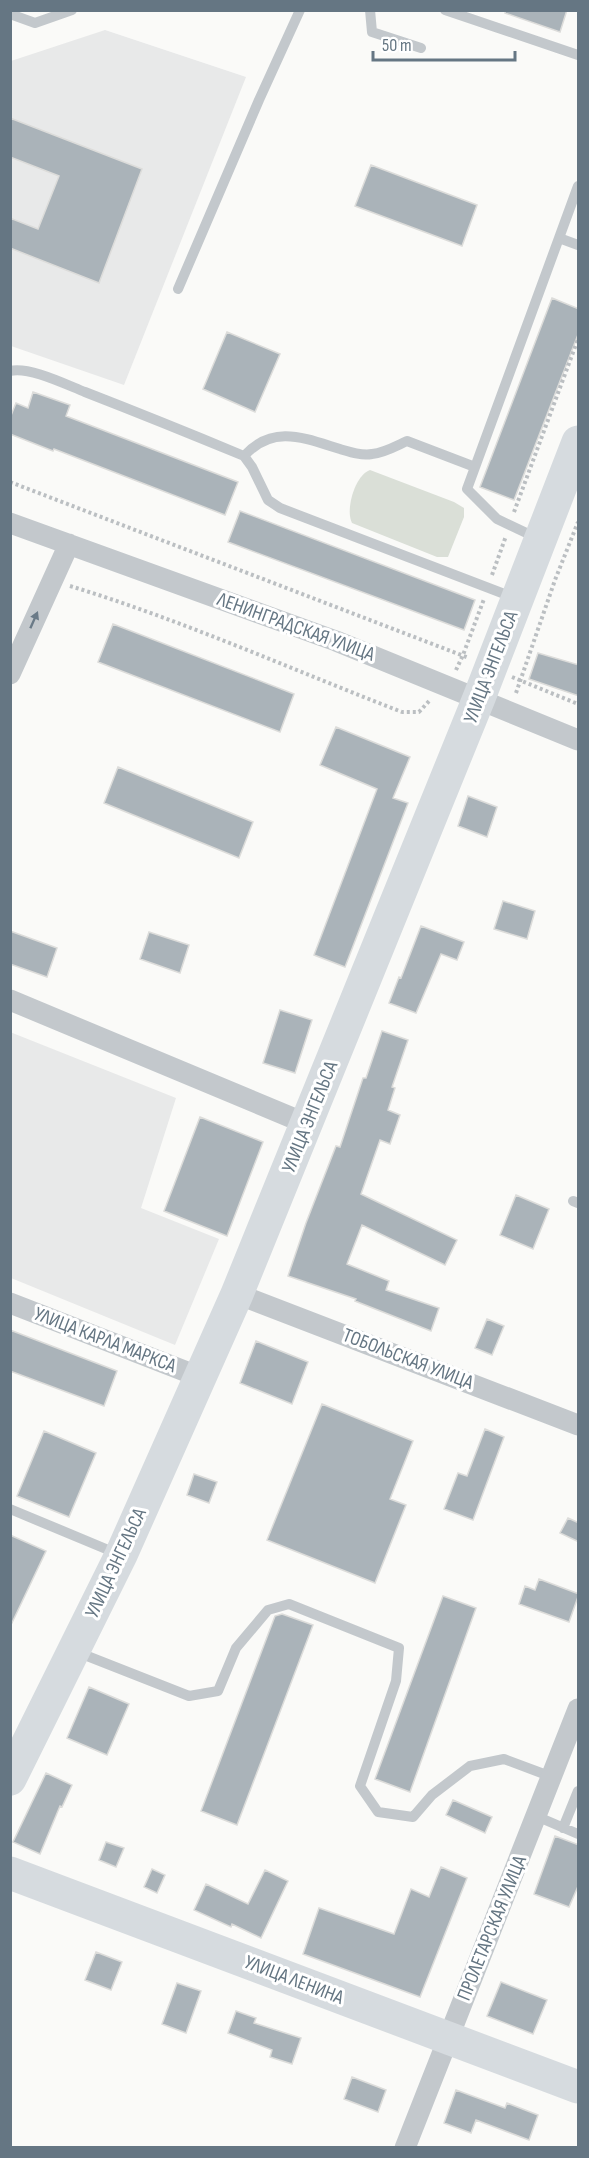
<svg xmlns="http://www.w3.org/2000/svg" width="589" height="2158" font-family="'Sofia Sans Condensed',sans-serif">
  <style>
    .built { fill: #e8e9e9 }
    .green { fill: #dadfd7 }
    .building { fill: #aab3b9; stroke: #dcdcda; stroke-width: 1.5 }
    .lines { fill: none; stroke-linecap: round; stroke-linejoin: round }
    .path { stroke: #bbbfc2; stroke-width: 4; stroke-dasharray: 3 3; stroke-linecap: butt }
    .lane { stroke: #c3c8cc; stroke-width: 10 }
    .street { stroke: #c3c8cc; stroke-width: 21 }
    .primary { stroke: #d6dbdf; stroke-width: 33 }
    .oneway { fill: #6a7a87 }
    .labels { text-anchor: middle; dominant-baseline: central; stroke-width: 6; stroke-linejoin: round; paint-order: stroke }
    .street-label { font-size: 20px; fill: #657683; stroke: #fff }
  </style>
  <rect width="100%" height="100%" fill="#fafaf8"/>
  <!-- built -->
  <path class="built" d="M105 30 246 77 124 385 11 346V61Z
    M10 1032 176 1098 141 1208 219 1239 175 1345 11 1278Z"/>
  <!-- green -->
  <path class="green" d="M370 470 454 502 464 508V517L448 557H437L352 523C345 510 355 475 370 470Z"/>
  <!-- building -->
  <path class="building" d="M506 10H567L560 32 505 13Z
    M10 118 142 169 99 283 10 248V218L38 229 59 176 10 157Z
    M371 165 477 205 462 246 355 206Z
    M552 298 579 309V332L514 500 480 487Z
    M227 332 280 354 255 412 203 389Z
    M33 392 70 405 66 416 238 482 225 515 54 449 53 451 10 434V418L16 403 28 408Z
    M240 511 475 600 464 630 228 542Z
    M113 624 294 694 280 732 98 662Z
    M538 653 579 665V696L529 679Z
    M336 727 410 757 393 798 408 803 345 967 314 955 377 789 320 765Z
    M118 767 253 822 239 858 104 803Z
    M468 796 497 807 487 837 458 826Z
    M503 901 535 911 527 939 494 929Z
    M421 926 464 942 457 960 441 954 416 1013 389 1003 399 977 401 978Z
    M10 931 57 948 47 977 10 964Z
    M149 932 189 945 180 973 140 959Z
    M280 1010 312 1020 295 1073 263 1063Z
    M382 1031 408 1040 392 1087 395 1088 388 1110 400 1115 390 1144 380 1140 361 1194 457 1240 445 1265 362 1225 347 1264 389 1281 386 1290 439 1308 431 1331 355 1301 356 1299 288 1276 306 1223 336 1146 340 1147 363 1078H366Z
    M200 1117 263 1142 227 1236 164 1211Z
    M516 1195 549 1209 533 1249 500 1235Z
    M487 1319 504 1326 492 1355 475 1348Z
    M10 1330 117 1371 104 1406 10 1371Z
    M256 1341 308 1362 292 1404 240 1383Z
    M322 1404 413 1441 390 1499 406 1505 375 1583 267 1540Z
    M485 1429 504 1437 473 1520 444 1509 458 1473 467 1476Z
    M44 1431 96 1453 69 1517 17 1496Z
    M194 1474 217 1482 209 1503 187 1495Z
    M568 1518 579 1523V1542L560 1533Z
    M10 1535 46 1551 10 1627Z
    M539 1579 579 1594 569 1622 519 1604 525 1586 535 1590Z
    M443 1596 476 1608 410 1792 375 1779Z
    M282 1614 313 1625 237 1825 201 1811 275 1616Z
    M89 1687 129 1704 107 1755 67 1738Z
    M46 1773 72 1785 62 1807 60 1806 40 1854 13 1842Z
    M453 1800 492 1817 485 1833 446 1815Z
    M555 1836 579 1845V1884L569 1907 534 1894Z
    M106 1842 124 1848 116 1867 99 1860Z
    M441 1867 467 1878 420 1997 303 1954 319 1908 394 1934 411 1889 429 1897Z
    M152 1869 165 1875 157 1893 144 1887Z
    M265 1870 288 1881 261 1938 232 1924 231 1927 194 1910 206 1884 248 1904Z
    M96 1952 122 1962 111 1990 85 1980Z
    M501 1982 547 2000 533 2034 487 2016Z
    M177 1983 201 1991 186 2033 162 2024Z
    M236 2011 256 2018 254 2023 301 2038 292 2064 270 2057 272 2050 228 2033Z
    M352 2077 386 2090 378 2112 344 2099Z
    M456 2090 505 2108 507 2103 538 2115 529 2140 476 2120 471 2133 444 2123Z"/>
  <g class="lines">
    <!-- path -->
    <path class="path" d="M10 482 469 658
      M514 512 578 339
      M492 575 506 536
      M70 586C182 620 293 670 402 712H419L430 700
      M456 670 463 655 484 599
      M512 677 578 704
      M516 693 555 580 578 522"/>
    <!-- lane -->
    <path class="lane" d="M370 10 372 32 421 48
      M445 10 578 55
      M10 14 35 23 72 10
      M559 238 578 186
      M178 289 259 100 300 10
      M10 371C29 366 67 385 85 392 139 413 191 434 244 456L252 467 268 500 280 508 515 598
      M244 456C273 424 304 438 340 449 350 452 361 456 372 454 384 453 396 446 407 441L475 467
      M537 538 497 519 467 489 559 238 578 245
      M573 1201 578 1203
      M10 1509 118 1554
      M77 1652 189 1696 218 1691 236 1648 268 1610 289 1604 399 1648 396 1681 360 1786 378 1812 413 1817 432 1795 470 1766 504 1759 552 1777
      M536 1816 578 1834
      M563 1828 578 1791"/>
    <!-- street -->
    <path class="street" d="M10 523 336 641 578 740
      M10 674 69 544
      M10 1000 307 1124
      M237 1294 578 1425
      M10 1303 200 1377
      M405 2148 578 1709"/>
    <!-- primary -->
    <path class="primary" d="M10 1779 121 1555 237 1294 479 698 578 442
      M10 1873 578 2087"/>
  </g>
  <!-- one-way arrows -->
  <defs><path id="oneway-solid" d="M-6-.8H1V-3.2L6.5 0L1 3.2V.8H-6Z" transform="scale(1.5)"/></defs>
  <use class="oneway" href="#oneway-solid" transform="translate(34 620) rotate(-66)"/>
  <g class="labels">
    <!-- street labels -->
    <g class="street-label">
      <text transform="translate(296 627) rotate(20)">ЛЕНИНГРАДСКАЯ УЛИЦА</text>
      <text transform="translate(491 667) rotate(-69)">УЛИЦА ЭНГЕЛЬСА</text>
      <text transform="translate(310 1117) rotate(-68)">УЛИЦА ЭНГЕЛЬСА</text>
      <text transform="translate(105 1340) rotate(21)">УЛИЦА КАРЛА МАРКСА</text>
      <text transform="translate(408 1359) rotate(21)">ТОБОЛЬСКАЯ УЛИЦА</text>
      <text transform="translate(116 1563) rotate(-65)">УЛИЦА ЭНГЕЛЬСА</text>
      <text transform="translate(492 1928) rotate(-68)">ПРОЛЕТАРСКАЯ УЛИЦА</text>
      <text transform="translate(294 1980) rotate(21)">УЛИЦА ЛЕНИНА</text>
    </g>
  </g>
  <!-- border -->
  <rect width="589" height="2158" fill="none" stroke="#657683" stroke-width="24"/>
  <!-- scale -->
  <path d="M373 51v9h142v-9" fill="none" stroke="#657683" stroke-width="3"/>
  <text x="382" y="51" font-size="18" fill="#657683" stroke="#ffffff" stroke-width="4.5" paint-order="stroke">50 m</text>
</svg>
